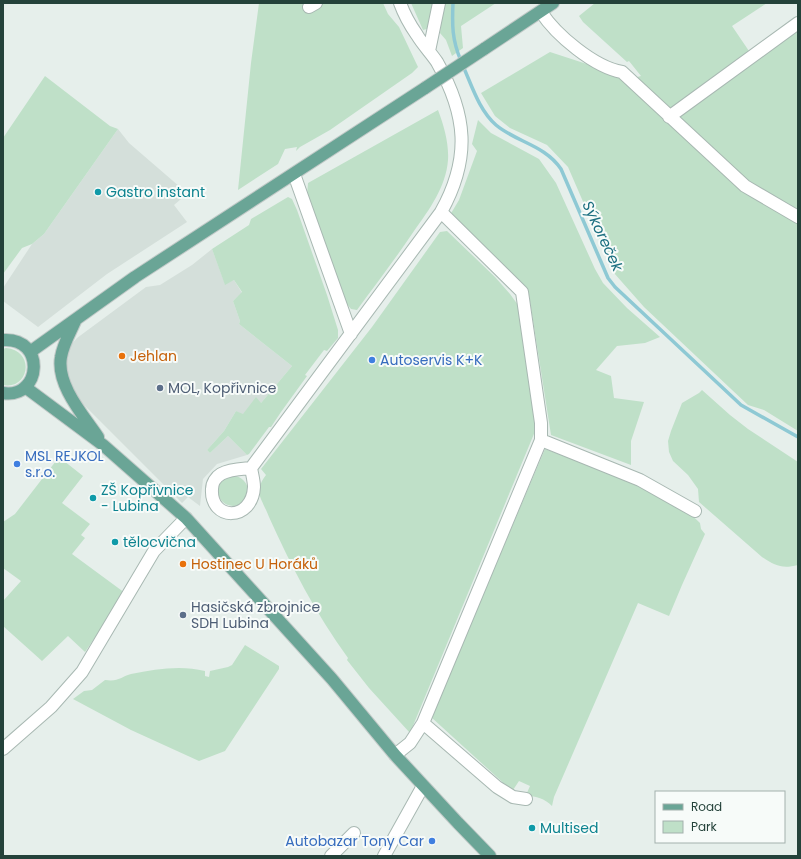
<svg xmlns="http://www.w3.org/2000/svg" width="801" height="859" font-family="Poppins,sans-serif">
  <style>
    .built { fill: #d4dfda }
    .green { fill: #bfe0c8 }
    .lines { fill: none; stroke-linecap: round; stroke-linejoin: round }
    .stream { stroke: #8ec9d4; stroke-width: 3.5 }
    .minor-casing { stroke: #a8b8b2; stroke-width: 14 }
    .major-casing { stroke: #c2cac8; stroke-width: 14 }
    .minor { stroke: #fff; stroke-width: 12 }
    .major { stroke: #6aa596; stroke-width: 12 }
    .major-bridge-casing { stroke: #c2cac8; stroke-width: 14; stroke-linecap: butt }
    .major-bridge { stroke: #6aa596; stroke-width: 12 }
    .culture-dot { fill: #0f9aa8; stroke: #f7fbf9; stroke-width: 1.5 }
    .food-dot { fill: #e8710a; stroke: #f7fbf9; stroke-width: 1.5 }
    .shop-dot { fill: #3f7fe0; stroke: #f7fbf9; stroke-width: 1.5 }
    .service-dot { fill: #5c6f8a; stroke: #f7fbf9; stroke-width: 1.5 }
    .labels { text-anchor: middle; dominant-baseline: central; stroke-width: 4; stroke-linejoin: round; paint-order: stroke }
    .culture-label { font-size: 14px; fill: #0d838f; stroke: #f7fbf9; text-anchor: start }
    .food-label { font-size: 14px; fill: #c56008; stroke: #f7fbf9; text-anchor: start }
    .shop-label { font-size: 14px; fill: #366cbe; stroke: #f7fbf9; text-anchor: start }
    .service-label { font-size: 14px; fill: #4e5e75; stroke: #f7fbf9; text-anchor: start }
    .water-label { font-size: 15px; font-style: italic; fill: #1c6f80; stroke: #f7fbf9 }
  </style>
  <rect width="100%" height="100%" fill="#e6efeb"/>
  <!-- built -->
  <path class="built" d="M118 129 129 143 180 187 181 199 174 205 187 222 107 274 38 327 3 301V288L32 244 44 234Z
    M212 249 225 284 234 280 242 293 233 301 240 321 239 324 292 366 261 403 243 415 236 411 224 431 207 450 210 453 228 436 247 455 217 464 203 479 200 506 188 497 182 503 81 402 73 393 64 362 70 346 77 338 146 287 160 285 192 265Z"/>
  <!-- green -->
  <path class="green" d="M259 3H383L388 14 399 27 418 67 412 73 330 130 300 147 296 151 297 147 285 149 278 164 238 190 251 63Z
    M411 3H434L427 29 423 30Z
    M443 3H496L461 26 463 48 452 56 446 40 440 33Z
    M595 3H767L732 26 751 54 673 110 666 108 634 78 641 76 629 61 627 62 583 22 579 16Z
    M798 27V213L780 203 729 167 676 118Z
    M550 52 596 67 612 76 624 78 745 190 798 223V431L764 410 748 405 644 307 614 273 568 167 547 145 510 128 495 116 481 93Z
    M45 76 110 126 118 129 44 234 32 244 22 248 3 274V138Z
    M438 110C444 126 449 143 448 160 446 187 429 210 414 231 396 258 376 284 357 310L351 309 347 304 307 195 308 183Z
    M478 120 491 133 539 159 556 183 595 269 603 283 627 308 660 337 645 343 617 346 596 370 611 376 614 398 644 402 631 441V465L551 435 529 295 450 215 459 200 477 151 472 144Z
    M288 197 292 199 297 210 327 295 338 330V338L327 351 324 350 305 375 307 376 281 412 271 427H269L249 454 247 455 228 436 210 453 207 450 224 431 236 411 243 414 256 397 261 403 292 366 239 324 240 321 233 301 242 292 234 280 225 285 212 249 249 225 251 219Z
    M447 231 495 277 510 294 518 305 526 350 536 429 410 733 369 688 347 660 348 658C316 614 291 566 269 517 267 511 259 497 259 492 259 486 262 480 266 475L261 469 372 327 440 232Z
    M6 348C36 351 29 390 3 385V349Z
    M702 390 730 415 748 429 798 462V565C782 569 776 566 762 557L699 502 698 489 688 475 673 461 669 452 668 441 671 431 682 403 699 393Z
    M545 449 640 484 643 489C661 493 687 510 700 523L701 529 705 534 682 585 669 616 638 603 554 797 552 806C544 798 537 797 526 795L530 786 519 781 513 790 510 789 431 717 479 605 486 583H488Z
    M59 457 83 476 62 503 90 524 81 535 85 538 72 554 125 593 85 652 68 636 42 661 3 626V601L21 581 3 568V522L15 514Z
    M218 491a15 15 0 1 1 30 0a15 15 0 1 1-30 0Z
    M245 645 279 666V669L225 751 199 761 131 730 73 699 84 691 92 690 105 680C119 682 120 677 131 674 156 669 181 665 205 671V676L209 677 210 671 228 667 232 665Z"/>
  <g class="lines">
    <!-- stream -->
    <path class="stream" d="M453 3C452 25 452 40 461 61
      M463 66C472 86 479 110 496 125 516 142 545 145 561 169L608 278 615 287 741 405 798 437"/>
    <defs>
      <path id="minor" d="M309 7 316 3
        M541 12C556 35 594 67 622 72L745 186 798 217
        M429 51 439 3
        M669 117 798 23
        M294 174 351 334
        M541 440 640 480 695 511
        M251 468C241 469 230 469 221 474 216 477 212 483 212 489 210 521 252 522 254 487 254 481 252 474 251 468L441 212C471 158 467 115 437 62 431 53 423 45 417 35 410 25 404 14 400 3
        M423 723 497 787 513 797 526 799
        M3 749 51 707 82 672 154 551 186 518
        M395 755 410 743 423 723 541 440V423L522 292 441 212
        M331 856 354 833
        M384 856 423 786"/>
      <path id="major" d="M484 49 553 3
        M76 319C71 331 63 344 61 357 56 385 84 416 98 437
        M3 340C46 337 42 399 3 393
        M30 352 135 277 425 88
        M25 387 103 445 186 518 332 679 395 755 458 823 490 856"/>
    </defs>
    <!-- minor casing -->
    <use href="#minor" class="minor-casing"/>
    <!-- major casing -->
    <use href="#major" class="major-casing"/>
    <!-- minor -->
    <use href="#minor" class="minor"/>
    <!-- major -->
    <use href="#major" class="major"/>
    <defs>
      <path id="major-bridge" d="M425 88 484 49"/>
    </defs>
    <!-- major-bridge casing -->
    <use href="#major-bridge" class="major-bridge-casing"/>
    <!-- major-bridge -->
    <use href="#major-bridge" class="major-bridge"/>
  </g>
  <!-- markers -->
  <g class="culture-dot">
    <circle cx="98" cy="192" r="4"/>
    <circle cx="93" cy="498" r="4"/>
    <circle cx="115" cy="542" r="4"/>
    <circle cx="532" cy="828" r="4"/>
  </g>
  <g class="food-dot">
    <circle cx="122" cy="356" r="4"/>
    <circle cx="183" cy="564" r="4"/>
  </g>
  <g class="shop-dot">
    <circle cx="372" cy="360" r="4"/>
    <circle cx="17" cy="464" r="4"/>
    <circle cx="432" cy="841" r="4"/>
  </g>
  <g class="service-dot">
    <circle cx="160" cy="388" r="4"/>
    <circle cx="183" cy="615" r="4"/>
  </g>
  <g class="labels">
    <!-- culture labels -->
    <g class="culture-label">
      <text x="106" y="192">Gastro instant</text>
      <text x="101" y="490">ZŠ Kopřivnice<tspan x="101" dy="16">- Lubina</tspan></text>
      <text x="123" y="542">tělocvična</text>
      <text x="540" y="828">Multised</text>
    </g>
    <!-- food labels -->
    <g class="food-label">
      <text x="130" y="356">Jehlan</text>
      <text x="191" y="564">Hostinec U Horáků</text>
    </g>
    <!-- shop labels -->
    <g class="shop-label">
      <text x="380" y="360">Autoservis K+K</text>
      <text x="25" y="456">MSL REJKOL<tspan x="25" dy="16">s.r.o.</tspan></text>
      <text x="424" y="841" text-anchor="end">Autobazar Tony Car</text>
    </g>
    <!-- service labels -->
    <g class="service-label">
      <text x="168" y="388">MOL, Kopřivnice</text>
      <text x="191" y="607">Hasičská zbrojnice<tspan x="191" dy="16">SDH Lubina</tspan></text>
    </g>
    <!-- water labels -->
    <g class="water-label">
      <text transform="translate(603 236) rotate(65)">Sýkoreček</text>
    </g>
  </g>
  <!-- border -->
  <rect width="801" height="859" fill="none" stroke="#24423a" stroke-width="8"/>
  <!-- legend -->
  <rect x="655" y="791" width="130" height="52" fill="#f7fbf9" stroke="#a3b1ad"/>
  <rect x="663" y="804" width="20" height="6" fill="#6aa596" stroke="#a3b1ad"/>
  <text x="691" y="811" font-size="12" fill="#24423a">Road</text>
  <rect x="663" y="821" width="20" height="12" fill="#bfe0c8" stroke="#a3b1ad"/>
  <text x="691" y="831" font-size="12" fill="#24423a">Park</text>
</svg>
